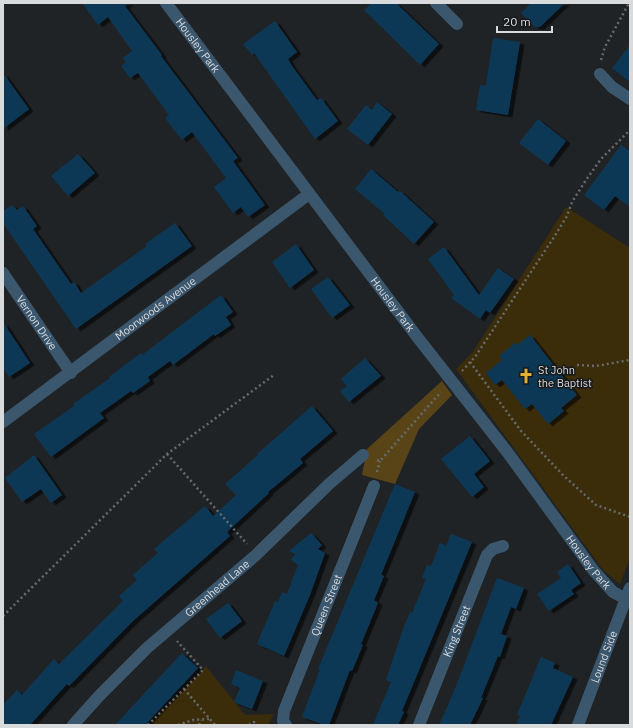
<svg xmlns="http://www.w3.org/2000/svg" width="633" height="728" font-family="'IBM Plex Sans',sans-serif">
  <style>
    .green { fill: #3b2c0a }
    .forest { fill: #584417 }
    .building { fill: #113855; filter: url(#shadow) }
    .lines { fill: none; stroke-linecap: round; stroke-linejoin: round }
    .path { stroke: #686b6d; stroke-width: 2.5; stroke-dasharray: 2 3; stroke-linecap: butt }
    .minor { stroke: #3b576e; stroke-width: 12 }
    .labels { text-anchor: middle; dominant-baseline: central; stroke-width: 3; stroke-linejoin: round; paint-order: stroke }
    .street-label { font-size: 11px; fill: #d8dadc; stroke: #17191c }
    .poi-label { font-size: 11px; fill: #d8dadc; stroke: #17191c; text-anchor: start }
  </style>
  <defs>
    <filter id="shadow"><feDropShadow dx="4.5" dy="2.5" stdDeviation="0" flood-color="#0009"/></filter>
  </defs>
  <rect width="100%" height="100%" fill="#202325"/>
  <!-- green -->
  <path class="green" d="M566 207 630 248V558L620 584 603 570 456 369 472 353Z
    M206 666 245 715 274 714 268 725H256L254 722 249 725H148Z"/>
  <!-- forest -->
  <path class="forest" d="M442 381 452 395 419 429 395 484 362 475 367 449Z"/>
  <!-- building -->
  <path class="building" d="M82 3H129L125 6 162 55 161 56 238 158 233 161 265 205 248 217 241 207 233 213 214 187 226 178 192 132 182 140 165 118 169 115 138 73 130 78 121 66 126 62 123 58 132 51 108 17 98 25Z
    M372 3H396L439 44 420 65 364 10Z
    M531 3H565L540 27H535L521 13Z
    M275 21 297 52 288 59 292 66 317 100 321 98 338 121 315 139 254 53 252 55 243 44Z
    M493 38 520 42 508 115 476 110 480 85 486 86Z
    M630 45V82L612 68Z
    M3 73 29 109 3 129Z
    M377 102 392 114 368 145 347 129 366 105 372 110Z
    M538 119 566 141 548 165 519 143Z
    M621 145 630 151V207L615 196 604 210 584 195Z
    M78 154 95 173 68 196 51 176Z
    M371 169 398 192 400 191 434 222 414 244 383 215 385 214 355 189Z
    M12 205 17 210 23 206 37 226 33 229 71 284 74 282 81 293 147 246 145 244 175 223 192 246 76 329 3 223V211Z
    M296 244 314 270 290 288 272 262Z
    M444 247 479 295 498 268 514 279 490 313 486 310 480 319 451 298 454 295 428 259Z
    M328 277 350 305 332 318 311 289Z
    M221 295 233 312 226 317 231 325 215 336 214 334 173 365 170 361 148 377 150 381 133 393 131 391 100 413 104 418 51 457 34 434 74 406 73 404 110 378 109 377 141 353 142 355Z
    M3 322 30 363 9 377 3 368Z
    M530 335 577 395 561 408 564 411 548 424 532 404 525 409 502 380 495 385 486 373 502 360 499 356 516 342 517 345Z
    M365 358 381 376 349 402 340 391 347 386 341 379Z
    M312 406 333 431 300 459 303 463 268 492 269 493 227 532 230 536 133 621 69 686 67 684 30 725H3V705L17 690 22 695 54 659 59 664 123 601 119 596 137 580 133 575 158 553 154 549 205 506 213 516 236 495 225 484 258 455 257 454Z
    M470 436 490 461 474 474 484 487 472 497 441 459Z
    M34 455 62 495 51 503 41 489 22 502 5 478Z
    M395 484 415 492 381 575 384 576 374 600 378 603 361 644 363 645 352 671 350 670 329 725H324L302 717 320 669H318Z
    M311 533 322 545 318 549 325 553 310 595 284 656 257 644 275 601 278 602 282 592 287 594 298 565 291 560 295 554 289 551Z
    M451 534 472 542 402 711 404 712 398 725H373L391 682 386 680 403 629 410 612 412 613 426 579 422 578 427 565 431 566 440 543 446 546Z
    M568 564 581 583 571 590 574 594 549 611 537 594 561 578 557 572Z
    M497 578 524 588 516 609 511 607 501 634 507 636 500 657 498 656 481 698H483L470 725H439L455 689Z
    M228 603 242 621 220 638 206 619Z
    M182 653 198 668 145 725H115Z
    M541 657 555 663 553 668 573 677 551 725H516L520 716 517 715Z
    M236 670 263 681 252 709 234 702 240 688 231 684Z"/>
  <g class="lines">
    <!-- path -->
    <path class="path" d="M601 60 605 47 629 3
      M470 362 521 431 564 476 596 505 630 517
      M577 365 596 366 630 360
      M462 371 475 357 556 234 567 216 572 202 586 180 601 159 630 130
      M167 454 247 544
      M377 460 380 461 441 392
      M377 472 380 461
      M3 616 167 454 274 375
      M184 689 215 725
      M148 725 203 670 177 641
      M178 725 193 720 209 719
      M199 725 201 720
      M249 725 254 722 256 725"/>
    <!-- minor -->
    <g class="minor">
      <path id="s1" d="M166 3 418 338 508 453 594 571 613 592 626 599"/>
      <path d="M436 3 457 24"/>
      <path d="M600 74 612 87 630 99"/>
      <path id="s2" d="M3 273 71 373"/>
      <path id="s3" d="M3 422 309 194"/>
      <path id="s4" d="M73 725 100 695 147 648 256 555 329 484 363 455"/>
      <path id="s5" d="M286 725 283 721 284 711 374 486"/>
      <path id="s6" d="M419 725 487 555 493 549 503 546"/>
      <path id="s7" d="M578 725 630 588"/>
    </g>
  </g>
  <!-- icons -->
  <defs>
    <symbol id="church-bare" viewBox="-9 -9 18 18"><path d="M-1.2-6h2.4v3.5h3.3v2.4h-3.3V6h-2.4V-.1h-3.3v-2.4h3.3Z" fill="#e2ae34" stroke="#17191c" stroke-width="2.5" paint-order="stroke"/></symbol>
  </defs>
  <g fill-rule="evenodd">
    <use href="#church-bare" x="515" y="365" width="22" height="22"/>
  </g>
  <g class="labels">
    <!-- street labels -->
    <g class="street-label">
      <text stroke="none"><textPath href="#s1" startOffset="53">Housley Park</textPath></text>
      <text stroke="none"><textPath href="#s1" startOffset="377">Housley Park</textPath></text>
      <text stroke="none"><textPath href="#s3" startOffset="190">Moorwoods Avenue</textPath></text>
      <text stroke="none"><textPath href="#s2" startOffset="60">Vernon Drive</textPath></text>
      <text stroke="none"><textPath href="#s1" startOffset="701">Housley Park</textPath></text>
      <text stroke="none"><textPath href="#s4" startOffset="199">Greenhead Lane</textPath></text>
      <text stroke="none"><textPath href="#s5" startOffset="129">Queen Street</textPath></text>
      <text stroke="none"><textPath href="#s6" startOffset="101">King Street</textPath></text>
      <text stroke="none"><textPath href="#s7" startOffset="73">Lound Side</textPath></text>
    </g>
    <!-- poi labels -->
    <g class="poi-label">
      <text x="538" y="370">St John<tspan x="538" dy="13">the Baptist</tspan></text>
    </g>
  </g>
  <!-- border -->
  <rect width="633" height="728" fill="none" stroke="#d8dadc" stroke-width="8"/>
  <!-- scale -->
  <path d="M497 26v6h55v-6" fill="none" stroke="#d8dadc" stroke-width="2"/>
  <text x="503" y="26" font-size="12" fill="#d8dadc" stroke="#17191c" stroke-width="3" paint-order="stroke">20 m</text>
</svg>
